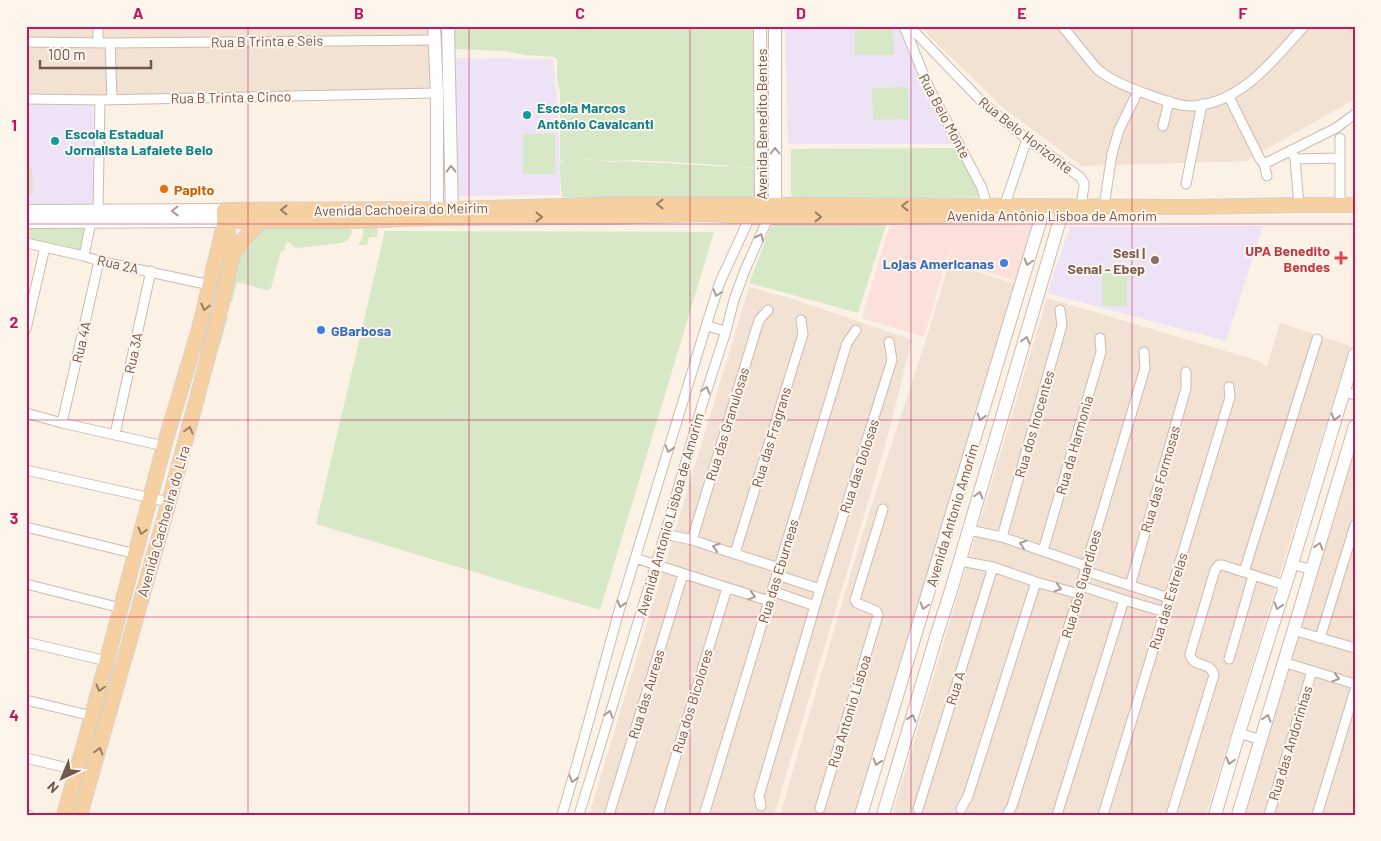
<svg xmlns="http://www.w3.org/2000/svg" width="1381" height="841" font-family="Barlow,sans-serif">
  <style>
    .residential { fill: #f2e2d4 }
    .commercial { fill: #fbe1da }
    .education { fill: #eee2f7 }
    .green { fill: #d6e8c5; fill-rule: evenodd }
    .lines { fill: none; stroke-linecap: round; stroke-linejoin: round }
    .street-casing { stroke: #cebaaf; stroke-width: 11 }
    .secondary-casing { stroke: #d1baad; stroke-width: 14 }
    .primary-casing { stroke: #d8d0cd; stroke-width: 16 }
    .street { stroke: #fff; stroke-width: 9 }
    .secondary { stroke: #fff; stroke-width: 12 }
    .primary { stroke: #f6d0a1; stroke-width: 14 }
    .oneway { stroke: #ab9a94 }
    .oneway2 { stroke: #9a7b66 }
    .grid { fill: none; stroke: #c2185b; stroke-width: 1; stroke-opacity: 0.55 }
    .culture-dot { fill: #0f9aa8; stroke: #fef5ec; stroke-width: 2 }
    .food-dot { fill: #e8710a; stroke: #fef5ec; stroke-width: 2 }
    .health-dot { fill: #e0444e; stroke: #fef5ec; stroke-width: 2 }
    .education-dot { fill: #8d6e63; stroke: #fef5ec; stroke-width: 2 }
    .shop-dot { fill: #3f7fe0; stroke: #fef5ec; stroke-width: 2 }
    .labels { text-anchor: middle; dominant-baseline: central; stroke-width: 4; stroke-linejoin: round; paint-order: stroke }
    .street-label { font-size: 14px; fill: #73564c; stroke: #fef5ec }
    .culture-label { font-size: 14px; font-weight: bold; fill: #0d838f; stroke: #fef5ec; text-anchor: start }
    .food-label { font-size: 14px; font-weight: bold; fill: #c56008; stroke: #fef5ec; text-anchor: start }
    .health-label { font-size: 14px; font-weight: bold; fill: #be3a42; stroke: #fef5ec; text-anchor: end }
    .education-label { font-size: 14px; font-weight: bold; fill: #785e54; stroke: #fef5ec; text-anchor: end }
    .shop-label { font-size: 14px; font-weight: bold; fill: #366cbe; stroke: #fef5ec; text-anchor: end }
    .neatline { fill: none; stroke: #c2185b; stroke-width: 2 }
    .grid-label { font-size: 16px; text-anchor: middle; font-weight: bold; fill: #c2185b }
  </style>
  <rect width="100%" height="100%" fill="#fbf1e5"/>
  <!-- residential -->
  <path class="residential" d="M26 26H436L437 93 26 99Z
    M922 26H1355V99L1246 161 1082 166 1003 108 929 36Z
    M949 263 1019 285 981 421 939 535 855 815H780L860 541 928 333Z
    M749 287 790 298 912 340 885 446 774 815H589Z
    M1047 298 1259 361 1267 367 1280 323 1350 346 1206 815H892Z
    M1355 446V815H1244Z"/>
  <!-- commercial -->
  <path class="commercial" d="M891 220 964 224 965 223 1036 225 1019 282 948 260 954 245 947 258 924 337 862 318Z"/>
  <!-- education -->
  <path class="education" d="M785 26H903L953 144H788Z
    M454 58 553 59 558 111 560 195 456 196Z
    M26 102H93L94 201 92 205 26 206Z
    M1263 226 1226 341 1047 293 1070 227Z"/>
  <!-- green -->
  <path class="green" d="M453 26H757L760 168 735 167 762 169 760 201 562 197 559 163 565 160 560 161V92C558 85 557 78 557 71 557 66 558 63 557 59L554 57 526 55 505 51 454 49ZM573 158 612 161 635 160 724 165 732 167 625 161 614 162Z
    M855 26H893L894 55H855Z
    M908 87 909 119 873 120 872 88Z
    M523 134H555V174H523Z
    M959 148 980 195 977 197 796 199 791 194V149Z
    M26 167H32L33 195H26Z
    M772 224 886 225 858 313 749 283Z
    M26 226H84L81 251 26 239Z
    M254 227H348L352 231C351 238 348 241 341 243L296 248 287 241 284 251H281L271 288 267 290 237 282 232 302 228 301 234 240C240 232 245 229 254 227Z
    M363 228H378L377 237H369L367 245H358L363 237Z
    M385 231 714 232 600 610 316 524Z
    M1102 267H1127V306H1102Z
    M214 314 228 317 219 348C201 342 206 331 210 316Z"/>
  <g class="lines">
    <defs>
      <path id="street" d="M98 26V42
        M904 26 929 88 982 188 987 206
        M909 26 984 104 1027 139 1080 177 1084 183V186L1081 206
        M1062 26 1097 69C1113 82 1133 89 1152 96 1164 100 1180 107 1193 106 1241 103 1274 60 1304 26
        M26 42 110 43 435 40
        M110 43 112 99
        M1229 97 1260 159 1264 164 1267 176
        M26 99 100 100 437 93
        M1163 126 1169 101
        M1291 150 1295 159 1299 205
        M1295 159 1340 158
        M1264 164 1336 128 1355 114
        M1186 184 1202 104
        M1340 205V138
        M1104 206 1112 154 1119 130 1138 91
        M1004 207 1027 139
        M98 211 100 100
        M26 243 84 256 99 261 210 285
        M84 256 91 222
        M706 326 726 331
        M26 329 45 247
        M1343 391 1355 395
        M26 413 62 423 164 446
        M62 423 99 261
        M115 434 151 271
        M26 470 169 502
        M26 527 136 554
        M969 530 1002 537 1086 566
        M665 534 692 540 779 568
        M1002 537 1062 325 1060 310
        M692 540 759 320 768 310
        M1043 551 1101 352 1100 338
        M735 553 803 334 801 320
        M635 558 769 601
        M960 561 993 567 1036 582 1079 594
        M1292 564 1312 570
        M1085 571 1169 598
        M1244 572 1317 339
        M777 575 820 589
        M26 584 121 608
        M1081 586 1124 600 1165 612
        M1130 586 1186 388V372
        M772 591 815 606
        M1293 630 1355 648
        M1320 638 1355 525
        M26 642 107 661
        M1229 659 1253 576
        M1283 662 1355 684
        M26 700 92 716
        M1239 733 1261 740
        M26 758 76 770
        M761 806 759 796 820 589 892 360 889 342
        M820 808 878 615 876 611 857 603 855 600 883 509
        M918 809 993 567
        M961 809 968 796 1036 582
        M26 814 28 815
        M562 815 578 760 619 611 706 326 720 282 750 217
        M579 815 665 534 703 402 726 331 734 300 745 270 769 216
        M609 815 683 574
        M658 815 727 588
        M704 815 847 343 856 330
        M1007 815 1012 806 1079 594 1086 566 1145 368 1144 352
        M1057 815 1124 600
        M1103 815 1230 397 1229 387
        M1171 815 1214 675C1210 660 1193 669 1190 654L1215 570 1219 565H1222L1284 585
        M1269 815 1312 671
        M1317 815 1355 690"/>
      <path id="secondary" d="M434 26 437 93V218
        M448 26 452 218
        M26 211 224 210
        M755 211 761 205 760 26
        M771 213 775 205V26
        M26 222 224 221
        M861 815 1019 291 1040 222 1042 206
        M883 815 936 637 952 587 1064 206
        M1215 815 1239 733 1292 564 1355 354
        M1238 815 1355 426"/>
      <path id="primary" d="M224 221H349L437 218 607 217 707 214 750 217 851 218 974 215
        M232 257C239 242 250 232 262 221
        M64 815 92 716 164 446 199 329 224 225V210L452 209 629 204 1189 207 1299 205H1355
        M80 815 169 502 197 398 222 303 232 257 228 233 224 225"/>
    </defs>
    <!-- street casing -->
    <use href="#street" class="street-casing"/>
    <!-- secondary casing -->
    <use href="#secondary" class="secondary-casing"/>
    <!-- primary casing -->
    <use href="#primary" class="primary-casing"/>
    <!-- street -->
    <use href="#street" class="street"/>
    <!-- secondary -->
    <use href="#secondary" class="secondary"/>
    <!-- primary -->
    <use href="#primary" class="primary"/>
  </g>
  <!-- one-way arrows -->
  <defs><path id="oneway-chevron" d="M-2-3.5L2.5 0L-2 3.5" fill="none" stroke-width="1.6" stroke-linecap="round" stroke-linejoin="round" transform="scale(1.25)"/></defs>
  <g class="oneway">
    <use href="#oneway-chevron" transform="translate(775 151) rotate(-90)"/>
    <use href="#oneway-chevron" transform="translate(451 169) rotate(-91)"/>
    <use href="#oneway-chevron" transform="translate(175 211) rotate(179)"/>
    <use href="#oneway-chevron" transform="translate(760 237) rotate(-66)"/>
    <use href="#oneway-chevron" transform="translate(1028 262) rotate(106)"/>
    <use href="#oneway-chevron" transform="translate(717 293) rotate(108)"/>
    <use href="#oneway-chevron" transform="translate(1026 340) rotate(-73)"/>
    <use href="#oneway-chevron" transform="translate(706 390) rotate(-72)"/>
    <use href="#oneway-chevron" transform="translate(981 417) rotate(107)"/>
    <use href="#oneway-chevron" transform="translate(1335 417) rotate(107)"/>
    <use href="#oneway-chevron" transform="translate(669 449) rotate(107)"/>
    <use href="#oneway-chevron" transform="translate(979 495) rotate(-74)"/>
    <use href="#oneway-chevron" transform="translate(1023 544) rotate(-161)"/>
    <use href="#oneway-chevron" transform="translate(1319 546) rotate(-73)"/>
    <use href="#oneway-chevron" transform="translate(716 547) rotate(-163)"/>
    <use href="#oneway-chevron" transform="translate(1058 588) rotate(16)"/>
    <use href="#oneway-chevron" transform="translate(752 596) rotate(17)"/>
    <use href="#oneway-chevron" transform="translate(621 604) rotate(107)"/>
    <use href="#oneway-chevron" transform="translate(924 606) rotate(106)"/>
    <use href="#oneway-chevron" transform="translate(1278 606) rotate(107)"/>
    <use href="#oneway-chevron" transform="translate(1336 678) rotate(17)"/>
    <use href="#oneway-chevron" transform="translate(609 714) rotate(-73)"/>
    <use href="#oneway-chevron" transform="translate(912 718) rotate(-73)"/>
    <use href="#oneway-chevron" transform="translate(1267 718) rotate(-74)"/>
    <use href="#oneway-chevron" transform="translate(1230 761) rotate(106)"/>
    <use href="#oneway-chevron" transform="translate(877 762) rotate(107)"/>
    <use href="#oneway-chevron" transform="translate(573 779) rotate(107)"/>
  </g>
  <g class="oneway2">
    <use href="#oneway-chevron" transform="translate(660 204) rotate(-180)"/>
    <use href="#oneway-chevron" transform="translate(905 206) rotate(-180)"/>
    <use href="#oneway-chevron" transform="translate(284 210) rotate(180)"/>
    <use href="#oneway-chevron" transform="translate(539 217)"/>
    <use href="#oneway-chevron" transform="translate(818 217) rotate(1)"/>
    <use href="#oneway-chevron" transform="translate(205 307) rotate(104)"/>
    <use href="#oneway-chevron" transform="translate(189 430) rotate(-75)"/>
    <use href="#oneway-chevron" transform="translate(142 531) rotate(105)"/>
    <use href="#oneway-chevron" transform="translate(100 688) rotate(105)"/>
    <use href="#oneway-chevron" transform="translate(99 751) rotate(-74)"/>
  </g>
  <!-- grid -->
  <path class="grid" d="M248 26V815M469 26V815M690 26V815M911 26V815M1132 26V815M26 224H1355M26 420H1355M26 617H1355"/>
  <!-- markers -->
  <g class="culture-dot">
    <circle cx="527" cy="115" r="5"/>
    <circle cx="55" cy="141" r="5"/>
  </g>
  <circle class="food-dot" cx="164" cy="189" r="5"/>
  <path class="health-dot" d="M1338.5 250.5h5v5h5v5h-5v5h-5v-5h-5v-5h5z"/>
  <circle class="education-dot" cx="1155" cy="260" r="5"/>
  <g class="shop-dot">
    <circle cx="1004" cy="263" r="5"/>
    <circle cx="321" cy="330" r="5"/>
  </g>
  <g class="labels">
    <!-- street labels -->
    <g class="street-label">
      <text transform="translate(267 41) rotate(-1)">Rua B Trinta e Seis</text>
      <text transform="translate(231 97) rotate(-1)">Rua B Trinta e Cinco</text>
      <text transform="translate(945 116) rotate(62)">Rua Belo Monte</text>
      <text transform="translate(761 124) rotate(-90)">Avenida Benedito Bentes</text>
      <text transform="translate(1026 135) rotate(38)">Rua Belo Horizonte</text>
      <text transform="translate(401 209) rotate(-1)">Avenida Cachoeira do Meirim</text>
      <text x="1052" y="215">Avenida Antônio Lisboa de Amorim</text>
      <text transform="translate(118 264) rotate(13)">Rua 2A</text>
      <text transform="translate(81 342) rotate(-77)">Rua 4A</text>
      <text transform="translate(133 353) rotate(-78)">Rua 3A</text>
      <text transform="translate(727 424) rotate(-73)">Rua das Granulosas</text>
      <text transform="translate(1034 424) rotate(-74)">Rua dos Inocentes</text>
      <text transform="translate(771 437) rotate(-73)">Rua das Fragrans</text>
      <text transform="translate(1074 445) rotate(-74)">Rua da Harmonia</text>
      <text transform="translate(859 466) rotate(-72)">Rua das Dolosas</text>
      <text transform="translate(1160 479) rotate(-74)">Rua das Formosas</text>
      <text transform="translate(670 514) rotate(-74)">Avenida Antonio Lisboa de Amorim</text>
      <text transform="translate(952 515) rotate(-73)">Avenida Antonio Amorim</text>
      <text transform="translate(163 521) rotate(-74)">Avenida Cachoeira do Lira</text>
      <text transform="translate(778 571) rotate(-73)">Rua das Eburneas</text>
      <text transform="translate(1081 584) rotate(-74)">Rua dos Guardioes</text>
      <text transform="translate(1168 601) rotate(-73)">Rua das Estrelas</text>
      <text transform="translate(955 688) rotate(-73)">Rua A</text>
      <text transform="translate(646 694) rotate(-73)">Rua das Aureas</text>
      <text transform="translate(692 701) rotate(-73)">Rua dos Bicolores</text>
      <text transform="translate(849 711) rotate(-73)">Rua Antonio Lisboa</text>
      <text transform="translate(1290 743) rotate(-73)">Rua das Andorinhas</text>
    </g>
    <!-- culture labels -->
    <g class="culture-label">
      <text x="537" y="107">Escola Marcos<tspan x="537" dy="16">Antônio Cavalcanti</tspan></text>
      <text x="65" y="133">Escola Estadual<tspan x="65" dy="16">Jornalista Lafaiete Belo</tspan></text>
    </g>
    <!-- food labels -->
    <g class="food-label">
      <text x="174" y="189">Papito</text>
    </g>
    <!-- health labels -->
    <g class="health-label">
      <text x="1330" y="250">UPA Benedito<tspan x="1330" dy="16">Bendes</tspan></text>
    </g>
    <!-- education labels -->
    <g class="education-label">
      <text x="1145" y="252">Sesi |<tspan x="1145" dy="16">Senai - Ebep</tspan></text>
    </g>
    <!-- shop labels -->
    <g class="shop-label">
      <text x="994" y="263">Lojas Americanas</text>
      <text x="331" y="330" text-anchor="start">GBarbosa</text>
    </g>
  </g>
  <!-- border -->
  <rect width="1381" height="841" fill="none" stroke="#fef5ec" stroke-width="55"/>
  <!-- north arrow -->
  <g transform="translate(62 778) rotate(224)" stroke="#fef5ec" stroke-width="4" paint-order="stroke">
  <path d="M0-4L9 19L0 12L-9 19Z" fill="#73564c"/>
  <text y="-8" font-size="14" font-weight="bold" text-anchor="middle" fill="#73564c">N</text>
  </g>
  <!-- scale -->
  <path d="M40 60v8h111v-8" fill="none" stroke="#73564c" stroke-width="2.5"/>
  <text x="48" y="60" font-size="15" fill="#73564c" stroke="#fef5ec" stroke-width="4" paint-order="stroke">100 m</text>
  <rect x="28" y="28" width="1326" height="786" class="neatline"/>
  <g class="grid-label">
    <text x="138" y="19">A</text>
    <text x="359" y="19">B</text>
    <text x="580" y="19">C</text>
    <text x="801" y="19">D</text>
    <text x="1022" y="19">E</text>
    <text x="1243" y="19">F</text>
    <text x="14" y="131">1</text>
    <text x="14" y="328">2</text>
    <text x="14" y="524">3</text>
    <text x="14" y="721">4</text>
  </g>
</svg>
